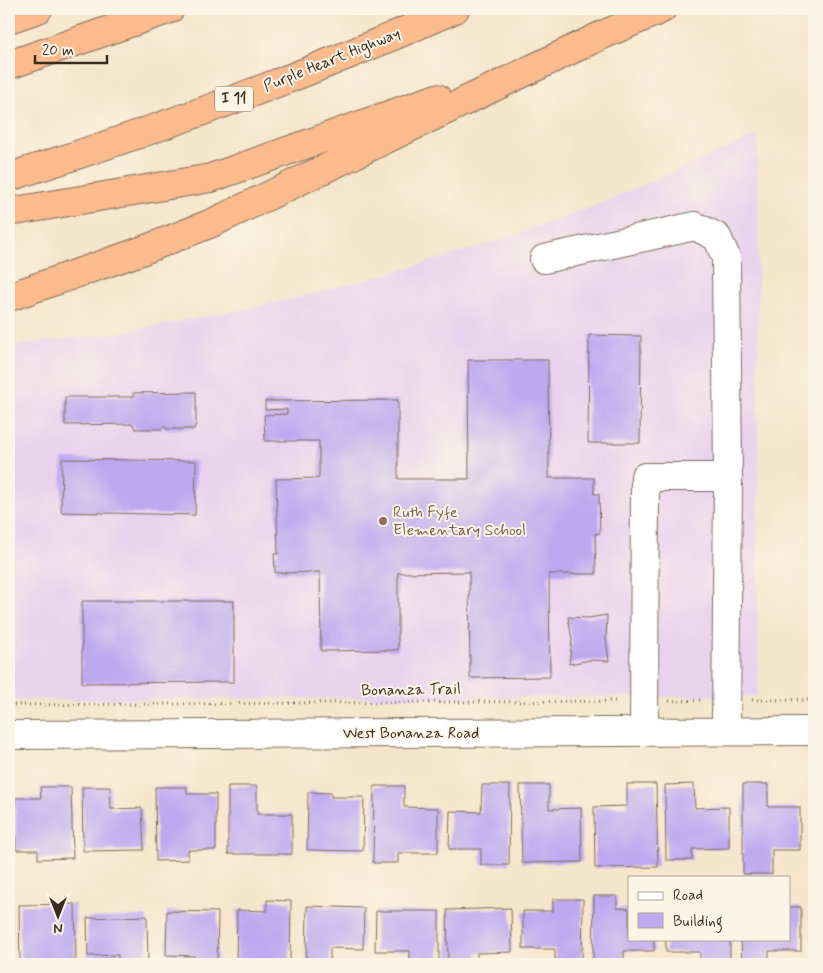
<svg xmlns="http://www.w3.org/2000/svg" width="823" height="973" font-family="Mynerve,sans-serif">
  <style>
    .built { fill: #e9d2ed }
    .building { fill: #bea8f0 }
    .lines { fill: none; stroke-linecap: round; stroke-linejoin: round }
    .minor-casing { stroke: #7c6b5a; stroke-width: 30 }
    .highway-casing { stroke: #7c6b5a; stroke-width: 30 }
    .path { stroke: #7c6b5a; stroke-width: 3; stroke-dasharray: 1 4; stroke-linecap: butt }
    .minor { stroke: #fff; stroke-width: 28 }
    .highway { stroke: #fbbb8d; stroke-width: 28 }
    .education-dot { fill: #8d6e63; stroke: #fcf5e5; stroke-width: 2 }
    .labels { text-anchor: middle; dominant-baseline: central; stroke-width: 4; stroke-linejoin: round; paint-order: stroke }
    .shield { fill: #fcf5e5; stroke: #75675a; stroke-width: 1 }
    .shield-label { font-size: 15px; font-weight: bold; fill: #3b2a1e }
    .street-label { font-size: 16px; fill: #3b2a1e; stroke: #fcf5e5 }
    .education-label { font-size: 16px; fill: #785e54; stroke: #fcf5e5; text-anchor: start }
  </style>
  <rect width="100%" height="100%" fill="#fcf5e5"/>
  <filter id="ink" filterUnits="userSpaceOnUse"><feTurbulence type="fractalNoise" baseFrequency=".02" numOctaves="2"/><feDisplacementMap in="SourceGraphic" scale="10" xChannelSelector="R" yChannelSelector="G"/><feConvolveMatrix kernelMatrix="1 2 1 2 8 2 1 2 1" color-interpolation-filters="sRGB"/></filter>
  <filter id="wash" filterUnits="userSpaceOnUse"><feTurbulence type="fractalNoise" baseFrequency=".0096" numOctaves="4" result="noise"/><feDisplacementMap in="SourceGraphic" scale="20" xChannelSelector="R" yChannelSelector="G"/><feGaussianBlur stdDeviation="1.12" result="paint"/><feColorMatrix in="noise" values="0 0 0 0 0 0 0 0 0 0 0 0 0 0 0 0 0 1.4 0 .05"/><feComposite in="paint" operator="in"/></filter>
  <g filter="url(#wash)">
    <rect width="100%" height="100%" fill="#f5e5ca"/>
    <!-- built -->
    <path class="built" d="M758 135V696L9 700V346L116 333 241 310 321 292 416 266 510 237 592 207Z"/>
    <g id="blocks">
      <!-- building -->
      <path class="building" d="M589 335 641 336 640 443H588Z
        M468 360H548L549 478H594V494H599L600 533 595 534 596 574H549L550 677 470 678 469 572 398 573V650L321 651 320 572 276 573 275 571 274 554H278L276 479 319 478V441H265L264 415 287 414V409L265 410V401L398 400V479H469Z
        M196 392V424L194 429H166L164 425 162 429H135L133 424 65 425V397H133V393Z
        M62 459 196 461 195 515 61 512Z
        M82 601H234V682L82 683Z
        M607 615 606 639 609 661 590 660 569 664 572 640 568 617 588 618Z
        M627 784H656L658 867 595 868 594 807 627 806Z
        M694 784 695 808 729 807V848L692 849V860H666L665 785Z
        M743 784H768V807H800V850H772V874H743Z
        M482 785H510L509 865H481V849H449L450 811 481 812Z
        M520 785H549V809L581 808 582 862 522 863Z
        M228 786H257V814H292V854H228Z
        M374 786H404V807L438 808V853H398V863H373Z
        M40 787H71L73 858 38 859V850H16L15 798H41Z
        M82 787H110L111 809 142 808 144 850 83 851Z
        M155 787H187V794H216V850H188V860L156 861Z
        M308 792 331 793V797H364L363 851 307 850Z
        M594 896H617V908L629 909V939H654V951H624V964H593Z
        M553 899H583L582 964H555V949H523V911H553Z
        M267 900 291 901 290 964 236 963 237 910 267 911Z
        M75 904 76 964H20L19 905Z
        M307 906 364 908 363 949 330 948V964H306Z
        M789 907H801V951H769V964H742L741 939H789Z
        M511 908 512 952 477 953V964H448L447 910Z
        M167 911 218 912 217 964H193L194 956 166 955Z
        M376 911H439V964H410V951H375Z
        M147 916 148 964H118V955L88 956 87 918Z
        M666 939H730V964H700V952H666Z"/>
    </g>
  </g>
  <g filter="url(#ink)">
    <use href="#blocks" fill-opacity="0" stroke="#7c6b5a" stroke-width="1"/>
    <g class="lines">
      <defs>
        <path id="minor" d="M544 259 695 226 717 237 726 257 728 477
          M644 732 645 477H728L726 731
          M9 735 814 731"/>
        <path id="highway" d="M9 19 38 9
          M9 65 170 9
          M9 177C161 129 310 74 455 9
          M9 212 211 178 437 98
          M9 297 141 251 212 223 598 37 662 9"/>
      </defs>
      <!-- minor casing -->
      <use href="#minor" class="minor-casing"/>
      <!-- highway casing -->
      <use href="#highway" class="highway-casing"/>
      <!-- path -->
      <path class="path" d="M752 700H814
        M669 701 701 700
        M9 705 618 701"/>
      <!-- minor -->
      <use href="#minor" class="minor"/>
      <!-- highway -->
      <use href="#highway" class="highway"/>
    </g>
  </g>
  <!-- markers -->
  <circle class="education-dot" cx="383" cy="521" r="5"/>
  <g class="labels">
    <!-- shield labels -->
    <rect class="shield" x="215" y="86.5" width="38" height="25" rx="4"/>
    <g class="shield-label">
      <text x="234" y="99">I 11</text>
    </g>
    <!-- street labels -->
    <g class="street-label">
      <text transform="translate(332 60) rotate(-22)">Purple Heart Highway</text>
      <text transform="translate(411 690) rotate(-1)">Bonanza Trail</text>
      <text x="411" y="733">West Bonanza Road</text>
    </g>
    <!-- education labels -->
    <g class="education-label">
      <text x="393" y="512">Ruth Fyfe<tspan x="393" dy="18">Elementary School</tspan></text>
    </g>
  </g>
  <!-- margin -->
  <rect width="823" height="973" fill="none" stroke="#fcf5e5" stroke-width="30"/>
  <!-- legend -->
  <rect x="628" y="876" width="162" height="65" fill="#fcf5e5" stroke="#afa495"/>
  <rect x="638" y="892" width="25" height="8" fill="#ffffff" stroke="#afa495"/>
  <text x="673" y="900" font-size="15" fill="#3b2a1e">Road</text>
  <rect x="638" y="913" width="25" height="15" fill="#bea8f0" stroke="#afa495"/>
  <text x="673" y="926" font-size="15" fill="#3b2a1e">Building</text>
  <!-- north arrow -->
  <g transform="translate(58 916) rotate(180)" stroke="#fcf5e5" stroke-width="4" paint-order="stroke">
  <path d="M0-4L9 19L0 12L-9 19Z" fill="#3b2a1e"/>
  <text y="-8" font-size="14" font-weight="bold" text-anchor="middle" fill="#3b2a1e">N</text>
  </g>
  <!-- scale -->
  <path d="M35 55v8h72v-8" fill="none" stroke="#3b2a1e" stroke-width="2.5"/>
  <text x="42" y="55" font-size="15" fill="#3b2a1e" stroke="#fcf5e5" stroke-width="4" paint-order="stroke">20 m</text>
</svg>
